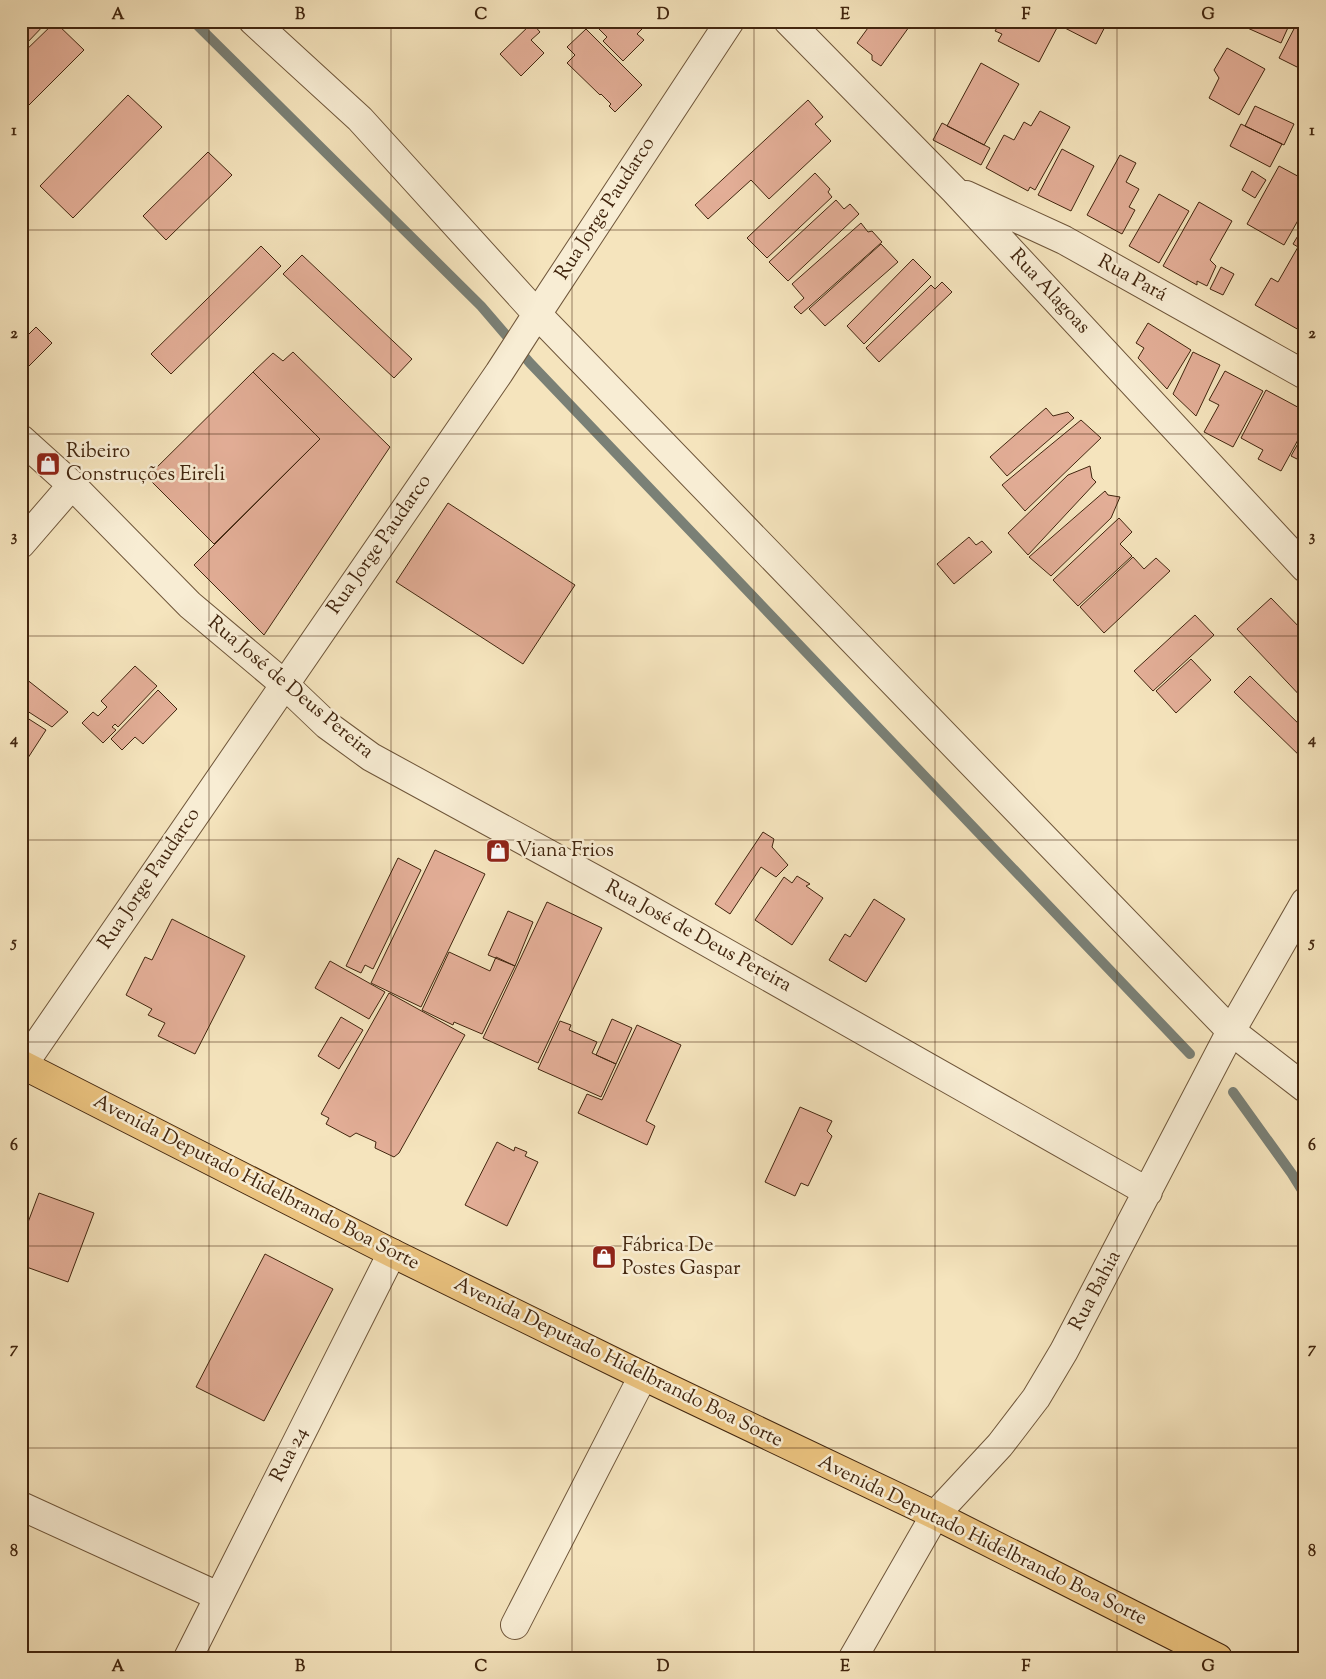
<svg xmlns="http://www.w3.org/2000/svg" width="1326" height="1679" font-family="'Sorts Mill Goudy',serif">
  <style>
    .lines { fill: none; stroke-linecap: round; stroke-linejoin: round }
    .stream { stroke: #7a8076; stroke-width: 10 }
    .building { fill: #e3ae97; stroke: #42260f }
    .minor-casing { stroke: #6f563a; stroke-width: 30 }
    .major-casing { stroke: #42260f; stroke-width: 30 }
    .minor { stroke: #f8edd4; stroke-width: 28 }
    .major { stroke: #eac27e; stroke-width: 28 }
    .grid { fill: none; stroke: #42260f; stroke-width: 1; stroke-opacity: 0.55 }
    .labels { text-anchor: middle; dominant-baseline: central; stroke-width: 5; stroke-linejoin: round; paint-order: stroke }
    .street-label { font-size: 20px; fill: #42260f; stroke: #f8edd4 }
    .poi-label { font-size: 20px; fill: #42260f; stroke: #f8edd4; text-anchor: start }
    .neatline { fill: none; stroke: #42260f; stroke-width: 2 }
    .grid-label { font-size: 16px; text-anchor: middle; font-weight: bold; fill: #42260f }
  </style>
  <rect width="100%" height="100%" fill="#f5e4bd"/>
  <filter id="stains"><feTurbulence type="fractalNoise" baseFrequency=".004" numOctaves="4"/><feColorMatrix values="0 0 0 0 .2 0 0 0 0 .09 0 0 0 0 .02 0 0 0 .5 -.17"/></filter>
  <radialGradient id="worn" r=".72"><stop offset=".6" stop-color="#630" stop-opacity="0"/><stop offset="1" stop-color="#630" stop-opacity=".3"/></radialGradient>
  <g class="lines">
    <!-- stream -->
    <path class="stream" d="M193 21 481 306 530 363 1190 1054
      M1233 1092 1292 1174 1305 1195"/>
  </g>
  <!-- building -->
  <path class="building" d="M21 21H48L23 47Z
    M536 21H550L543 29Z
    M551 21H561L556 26Z
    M591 21H643L647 24 637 34 644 40 623 61 603 41 607 37Z
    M873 21H902L909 27 881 66 872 60V55L857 43Z
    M1001 21H1054L1059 24 1039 62 998 41 1002 34 995 31Z
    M1064 21H1108L1096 44 1061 26Z
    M1246 21H1291L1281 43 1243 26Z
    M1298 21H1305V71L1279 58Z
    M55 22 84 50 21 113V55Z
    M532 23 540 32 531 40 544 53 521 76 500 54Z
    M586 29 642 85 615 112 609 106 611 104 601 94 600 95 567 63 575 55 567 47Z
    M1227 48 1265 69 1239 115 1209 98 1219 78 1214 70Z
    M981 63 1019 84 984 145 947 126Z
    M128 95 162 127 73 218 40 186Z
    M808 100 823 117 815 124 831 141 769 199 751 180 708 219 695 205Z
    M1255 106 1294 124 1284 145 1245 126Z
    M1040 111 1070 127 1035 190 1030 187 1028 191 986 168 1004 135 1014 140 1024 122 1031 126Z
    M942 123 990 148 981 165 933 140Z
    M1241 124 1282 144 1270 167 1230 146Z
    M1062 149 1094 166 1071 211 1038 195Z
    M208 152 232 175 166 240 143 216Z
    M1120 155 1136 163 1126 182 1139 189 1129 207 1135 210 1122 234 1087 215Z
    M1279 166 1305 180V208L1284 245 1247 224Z
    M1252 171 1266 180 1255 198 1242 190Z
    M815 173 830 189 828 192 832 197 767 258 747 238Z
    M1159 194 1189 211 1159 263 1129 246Z
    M836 200 844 209 850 204 859 214 788 281 769 262Z
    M1199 202 1232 221 1210 260 1216 266 1207 286 1197 281V285L1163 266Z
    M861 223 868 232 872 231 882 242 801 314 794 307 804 298 792 284Z
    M1305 224V321L1299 330 1255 305 1271 278 1278 282 1298 247 1293 244Z
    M881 244 898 262 825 326 809 309Z
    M261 246 281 266 171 374 151 354Z
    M302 255 412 359 394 378 283 274Z
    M913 259 931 277 864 344 847 326Z
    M1221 267 1234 274 1223 295 1210 289Z
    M942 282 952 292 879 362 866 348 931 285 935 289Z
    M1148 323 1191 350 1167 389 1138 358 1144 348 1136 343Z
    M36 327 52 343 21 374V342Z
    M293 352 390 447 264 635 194 565 320 439 253 372 273 353 283 361Z
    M1193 352 1220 365 1196 416 1173 394Z
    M1225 371 1263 391 1233 447 1204 432 1219 405 1209 400Z
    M253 372 320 439 214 544 147 477Z
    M1266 390 1305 411V427L1281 471 1258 459 1263 450 1241 438Z
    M1046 408 1053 416 1068 412 1074 418 1007 476 990 457Z
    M1081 420 1101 438 1025 511 1002 485Z
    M1305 431V463L1291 456Z
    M1090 466 1092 478 1096 482 1028 555 1008 533 1068 475Z
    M1105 491 1108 495 1120 497 1111 518 1051 576 1029 557Z
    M448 503 575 585 523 664 396 582Z
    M1119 518 1132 532 1120 544 1132 556 1078 606 1053 580Z
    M969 537 976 545 982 541 992 552 954 584 937 564Z
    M1133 557 1144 569 1156 558 1170 571 1104 633 1080 607Z
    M1271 598 1305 633V701L1237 629Z
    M1195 615 1214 635 1153 691 1134 671Z
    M1191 659 1211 680 1176 713 1156 691Z
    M135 666 157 686 118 727 115 724 112 727 116 730 103 743 82 723 93 712 98 716 107 707 101 701Z
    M21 675 68 712 52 727 21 707Z
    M1250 676 1305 730V769L1300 765 1305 761 1234 692Z
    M158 690 177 709 143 744 135 737 122 750 111 739Z
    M21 714 46 730 26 761 21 758Z
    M21 769 27 772 21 782Z
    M763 832 774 839 772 847 788 865 776 877 761 867 730 914 715 904Z
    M435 850 485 874 421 1007 371 983Z
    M398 858 421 870 373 969 365 965 361 973 346 966Z
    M797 876 810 884 806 886 823 898 792 945 755 920 784 877 792 883Z
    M874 899 905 919 866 982 829 960 845 934 850 937Z
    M547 902 602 928 538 1063 483 1038Z
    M508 911 533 922 515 966 488 955Z
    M172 919 245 956 195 1054 158 1036 165 1023 148 1015 152 1009 126 995 145 957 152 960Z
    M449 952 490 971 496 957 515 966 482 1034 454 1022 453 1025 422 1010Z
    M330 961 385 992 369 1019 315 988Z
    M389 993 465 1035 399 1153 394 1157 375 1148 376 1142 356 1133 350 1137 326 1124 329 1118 321 1114Z
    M341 1017 363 1030 339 1069 318 1056Z
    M612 1019 632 1028 616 1064 596 1055Z
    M560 1021 571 1025 569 1030 597 1042 592 1053 616 1064 601 1097 538 1069Z
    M637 1025 681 1045 646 1121 655 1126 647 1145 578 1113 587 1094 602 1100Z
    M800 1107 832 1121 827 1131 832 1136 808 1186 801 1183 795 1196 765 1182Z
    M497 1142 514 1151 515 1147 527 1152 525 1156 538 1162 507 1226 465 1205Z
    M39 1193 94 1213 68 1282 21 1265V1241Z
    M265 1254 333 1289 264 1421 196 1387Z"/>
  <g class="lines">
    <defs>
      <path id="minor" d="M253 21 360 119 537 314 1231 1031 1305 1088
        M788 21 955 191 1305 568
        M966 195 1064 240 1305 375
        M21 439 72 485 190 605 284 684 327 725 371 757 631 899 1148 1192
        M21 544 72 485
        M23 1065 499 373 530 325 730 21
        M21 1506 218 1596
        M515 1625 643 1376
        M188 1658 392 1253
        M853 1658 935 1515 1000 1445 1036 1398 1064 1351 1231 1031 1305 902"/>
      <path id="major" d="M21 1064 392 1253 643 1376 935 1515 1218 1658"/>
    </defs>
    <!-- minor casing -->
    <use href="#minor" class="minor-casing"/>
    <!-- major casing -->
    <use href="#major" class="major-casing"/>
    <!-- minor -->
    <use href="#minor" class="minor"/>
    <!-- major -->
    <use href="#major" class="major"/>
  </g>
  <!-- grid -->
  <path class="grid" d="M209 21V1658M391 21V1658M572 21V1658M754 21V1658M935 21V1658M1117 21V1658M21 230H1305M21 434H1305M21 636H1305M21 840H1305M21 1042H1305M21 1246H1305M21 1448H1305"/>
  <!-- icons -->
  <defs>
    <symbol id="shop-square" viewBox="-11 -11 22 22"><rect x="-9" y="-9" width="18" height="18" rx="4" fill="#8f2418" stroke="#f8edd4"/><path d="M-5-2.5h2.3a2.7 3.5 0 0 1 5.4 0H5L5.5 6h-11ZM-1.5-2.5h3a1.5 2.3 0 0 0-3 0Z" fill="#fff"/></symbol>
  </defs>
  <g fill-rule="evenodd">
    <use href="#shop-square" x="34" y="450" width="28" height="28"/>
    <use href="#shop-square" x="484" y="837" width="28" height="28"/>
    <use href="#shop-square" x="590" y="1243" width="28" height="28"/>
  </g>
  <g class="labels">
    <!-- street labels -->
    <g class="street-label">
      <text transform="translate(606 209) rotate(-57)">Rua Jorge Paudarco</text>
      <text transform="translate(1132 279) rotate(29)">Rua Pará</text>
      <text transform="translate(1049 292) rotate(47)">Rua Alagoas</text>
      <text transform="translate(380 545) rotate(-55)">Rua Jorge Paudarco</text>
      <text transform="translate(290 688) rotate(40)">Rua José de Deus Pereira</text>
      <text transform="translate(150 879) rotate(-56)">Rua Jorge Paudarco</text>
      <text transform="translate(698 937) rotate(29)">Rua José de Deus Pereira</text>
      <text transform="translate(256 1183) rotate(27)">Avenida Deputado Hidelbrando Boa Sorte</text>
      <text transform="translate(1096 1291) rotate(-62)">Rua Bahia</text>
      <text transform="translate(618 1363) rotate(26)">Avenida Deputado Hidelbrando Boa Sorte</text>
      <text transform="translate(290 1455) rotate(-63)">Rua 24</text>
      <text transform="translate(982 1541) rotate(26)">Avenida Deputado Hidelbrando Boa Sorte</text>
    </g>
    <!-- poi labels -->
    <g class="poi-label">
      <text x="66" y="452">Ribeiro<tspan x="66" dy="23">Construções Eireli</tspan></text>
      <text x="516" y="851">Viana Frios</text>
      <text x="622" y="1246">Fábrica De<tspan x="622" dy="23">Postes Gaspar</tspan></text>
    </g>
  </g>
  <!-- margin -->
  <rect width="1326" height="1679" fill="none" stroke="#f5e4bd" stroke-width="55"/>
  <rect x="28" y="28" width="1270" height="1624" class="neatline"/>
  <g class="grid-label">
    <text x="118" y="19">A</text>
    <text x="300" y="19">B</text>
    <text x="481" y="19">C</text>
    <text x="663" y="19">D</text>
    <text x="845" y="19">E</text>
    <text x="1026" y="19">F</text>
    <text x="1208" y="19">G</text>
    <text x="14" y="135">1</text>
    <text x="1312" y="135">1</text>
    <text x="14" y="338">2</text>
    <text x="1312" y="338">2</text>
    <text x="14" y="541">3</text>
    <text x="1312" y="541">3</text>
    <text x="14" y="744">4</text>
    <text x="1312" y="744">4</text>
    <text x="14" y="947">5</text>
    <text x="1312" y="947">5</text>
    <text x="14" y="1150">6</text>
    <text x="1312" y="1150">6</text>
    <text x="14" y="1353">7</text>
    <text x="1312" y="1353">7</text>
    <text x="14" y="1556">8</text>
    <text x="1312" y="1556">8</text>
    <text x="118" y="1671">A</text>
    <text x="300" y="1671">B</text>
    <text x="481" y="1671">C</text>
    <text x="663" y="1671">D</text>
    <text x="845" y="1671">E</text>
    <text x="1026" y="1671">F</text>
    <text x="1208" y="1671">G</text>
  </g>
  <rect width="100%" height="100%" filter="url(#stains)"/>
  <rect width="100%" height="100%" fill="url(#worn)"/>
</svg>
